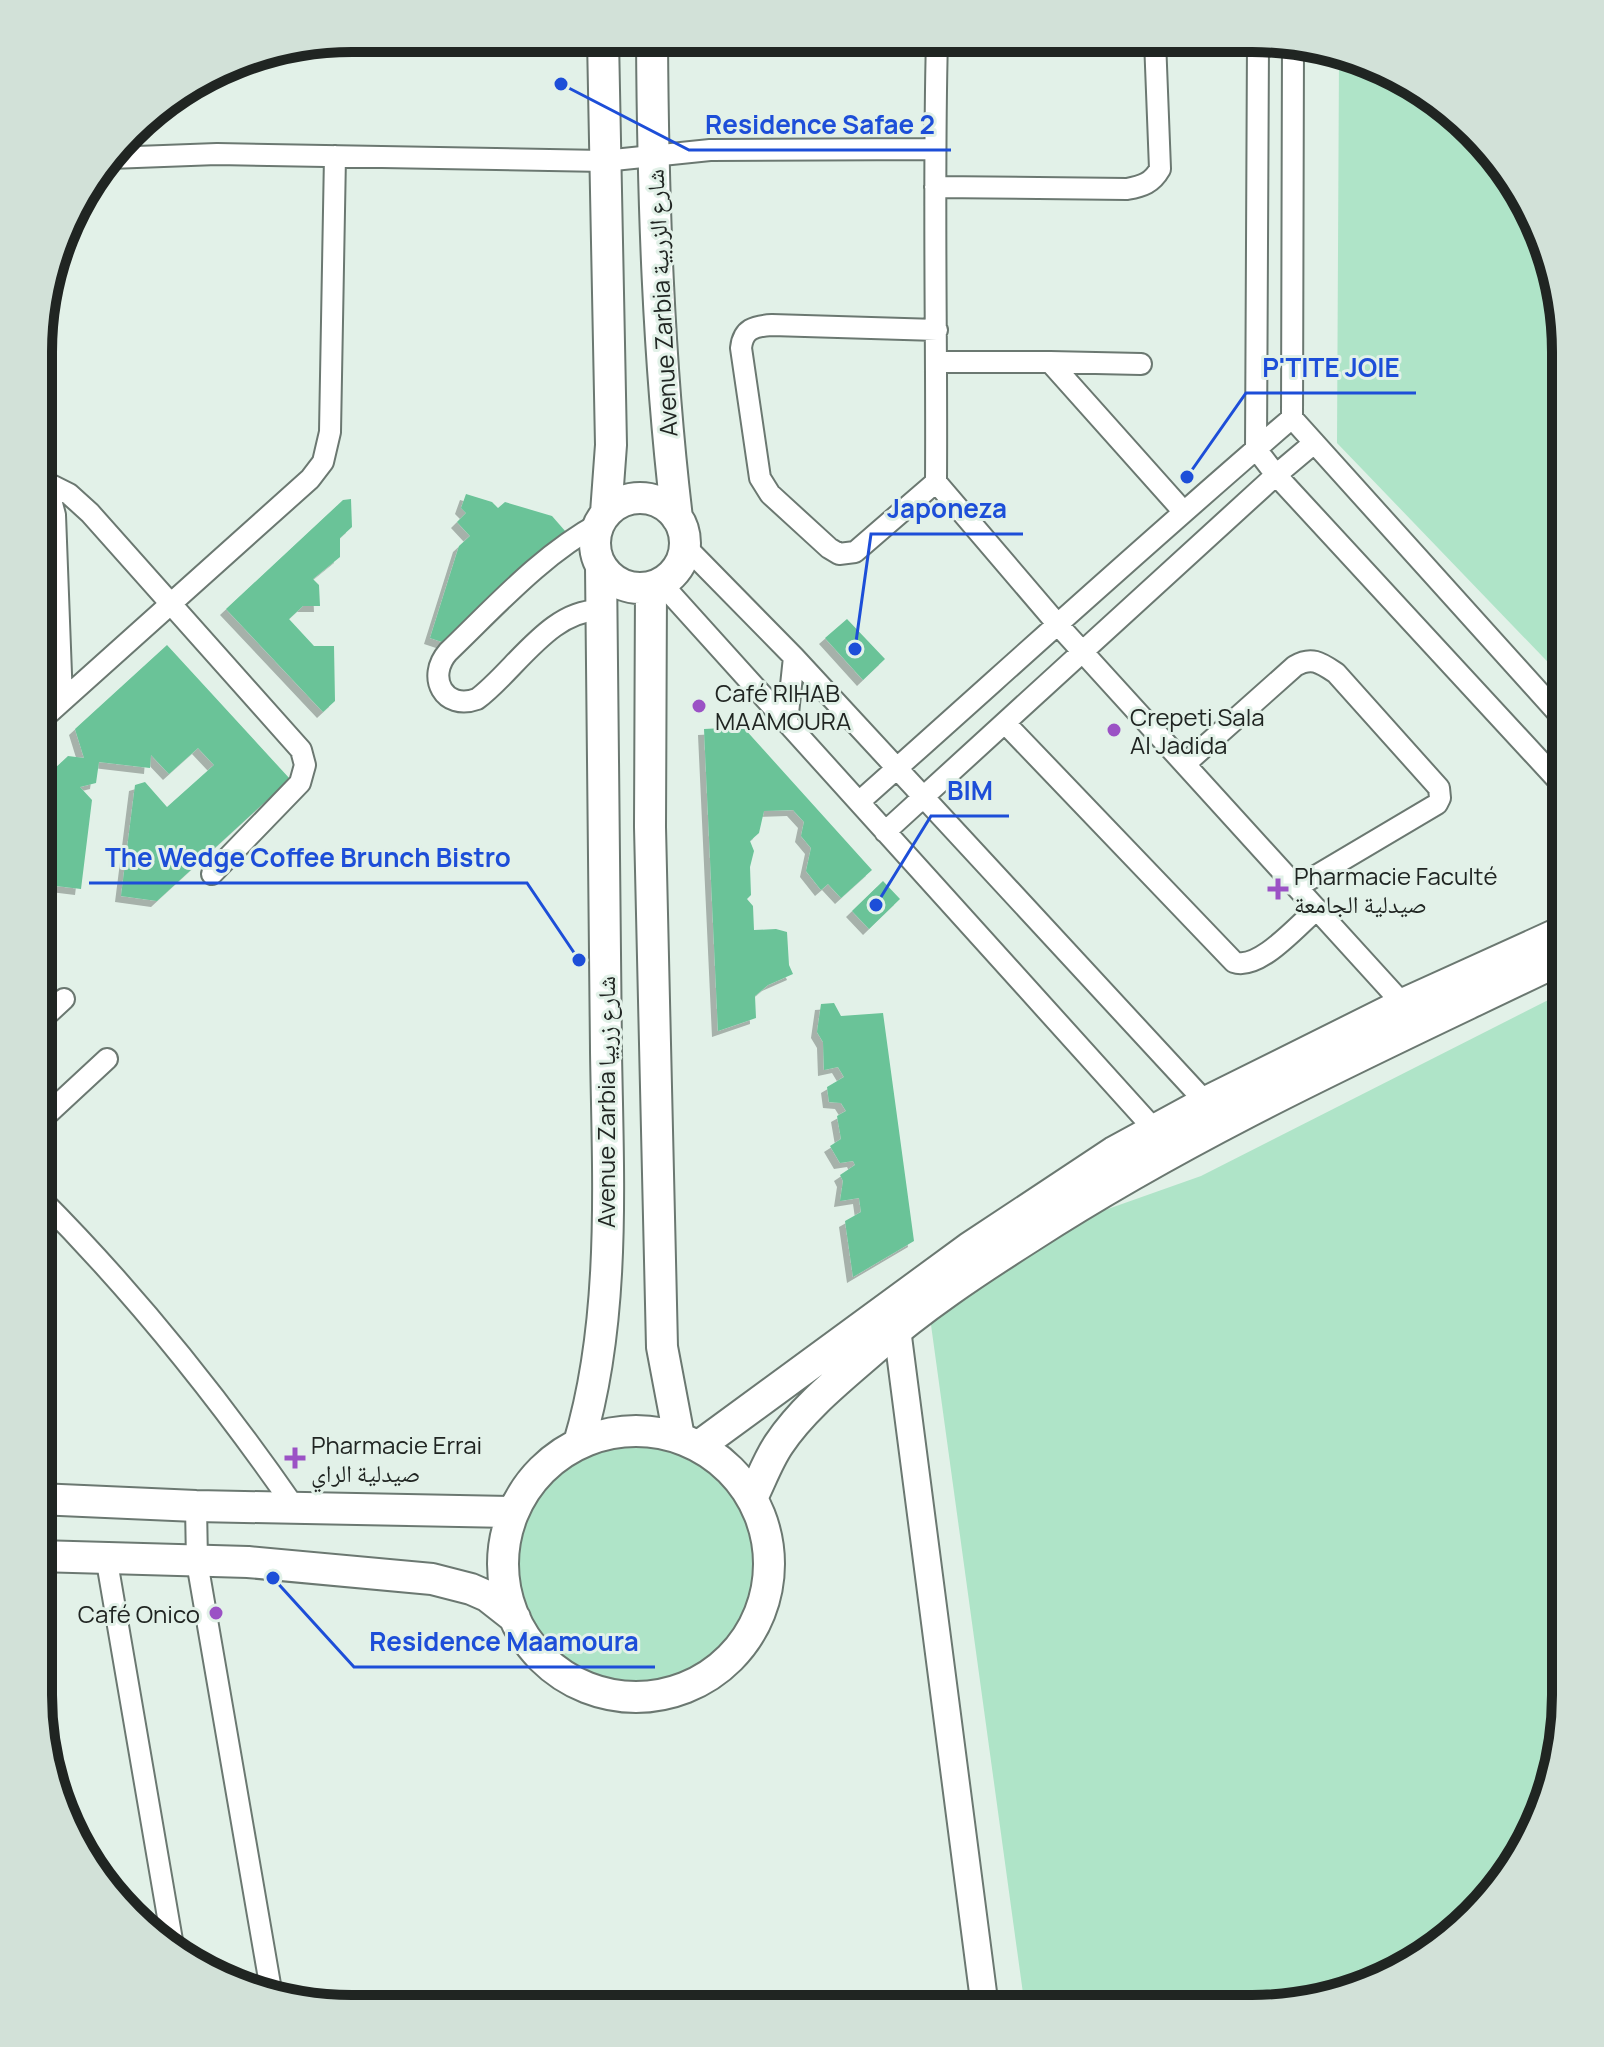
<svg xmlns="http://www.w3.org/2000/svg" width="1604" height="2047" font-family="Manrope,'Noto Naskh Arabic',sans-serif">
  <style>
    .green { fill: #afe4c8 }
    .building { fill: #6ac398; filter: url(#shadow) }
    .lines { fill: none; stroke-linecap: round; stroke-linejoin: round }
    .minor-casing { stroke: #6b7871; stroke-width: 24 }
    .tertiary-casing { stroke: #6b7871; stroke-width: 30 }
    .secondary-casing { stroke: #6b7871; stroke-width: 34 }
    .minor { stroke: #fff; stroke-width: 20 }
    .tertiary { stroke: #fff; stroke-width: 26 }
    .secondary { stroke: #fff; stroke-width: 30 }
    .poi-dot { fill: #9b52c5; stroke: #e2f1e8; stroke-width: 3 }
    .labels { text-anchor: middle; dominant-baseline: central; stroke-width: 6; stroke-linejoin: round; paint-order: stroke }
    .street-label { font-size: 24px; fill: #202522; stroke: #e2f1e8 }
    .poi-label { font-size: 24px; fill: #202522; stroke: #e2f1e8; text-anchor: start }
    .rim { fill: none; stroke: #202522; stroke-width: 10 }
    .leader { fill: none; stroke: #1d4ed8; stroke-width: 3 }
    .callout-dot { fill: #1d4ed8; stroke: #e2f1e8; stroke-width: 3 }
    .callout-label { font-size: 26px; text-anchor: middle; font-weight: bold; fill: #1d4ed8; stroke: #e2f1e8; stroke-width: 6; stroke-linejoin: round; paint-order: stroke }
  </style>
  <defs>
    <filter id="shadow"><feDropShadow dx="-6" dy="6" stdDeviation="0" flood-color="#0004"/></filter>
  </defs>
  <rect width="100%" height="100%" fill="#e2f1e8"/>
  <!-- green -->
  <path class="green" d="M1339 58 1427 91 1524 195 1555 271 1566 352V681L1337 443Z
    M1566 991 1565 1715 1549 1795 1513 1869 1409 1967 1272 2008H1025L924 1274 1201 1176Z
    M518 1563a119 119 0 1 1 238 0a119 119 0 1 1-238 0Z"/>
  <!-- building -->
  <path class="building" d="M466 494 492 502 498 508 505 502 552 516 566 532 445 643 430 638 459 546 470 536 457 522 466 513 461 508Z
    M351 499 352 527 340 538V557L313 579 319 585 320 606H303L289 619 314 646H334L335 701 323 712 226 609 343 500Z
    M847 619 885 659 863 680 825 638Z
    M167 645 290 779 157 901 121 896 135 785 145 782 167 807 214 765 198 748 169 774 151 755 150 768 99 762 96 783 80 787 92 800 81 889 40 884V837L44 838 52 771 68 756 84 758 75 729Z
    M743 727 872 870 841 898 828 884 821 890 806 871 811 848 801 836 804 822 793 810 764 811 759 833 750 841 754 851 750 867 751 895 747 899 753 906 754 930 776 929 787 932 789 965 793 974 768 985 755 996 756 1018 718 1031 704 729Z
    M883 881 900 899 869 929 852 911Z
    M834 1003 841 1016 883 1013 914 1241 853 1277 845 1221 861 1212 859 1198 840 1201 843 1181 840 1175 855 1165 853 1161 840 1163 830 1146 841 1139 837 1116 846 1111 841 1103 829 1102 827 1087 844 1077 838 1067 824 1070 823 1042 817 1032 821 1004Z"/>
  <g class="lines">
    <defs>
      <path id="minor" d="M937 40C933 187 937 334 936 482L1059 626 1403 1004
        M1258 41 1256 449 1276 475 1566 789
        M1293 41 1292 418 1566 722
        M110 158 217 154 604 161 710 150 934 149
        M935 187 1127 189C1143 186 1152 183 1160 169L1155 40
        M937 362H1050L1183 511
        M1050 362 1141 364
        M40 478 49 492 55 515 62 701
        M43 481 69 494 90 513 301 750 305 765 300 783 212 874
        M936 482 855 552 839 554 829 548 770 494 760 478 741 348C743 329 754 326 772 325L937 330
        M600 523C541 555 496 606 448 652 426 677 444 711 477 699 514 672 552 606 602 611
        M685 546 794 657 1213 1110
        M661 583 1163 1139
        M40 721 310 479 323 462 330 432 335 156
        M787 723 794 657
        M1005 723 1234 962C1259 971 1298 925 1317 909
        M1185 764 1295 666C1312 656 1321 663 1336 673L1439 788 1440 798 1437 804 1297 887
        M859 802C1003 674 1145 544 1292 418
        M885 832 1276 475 1314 443
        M39 1022 64 999
        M39 1122 107 1059
        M39 1197C134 1292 218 1397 295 1508
        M196 1506 197 1562 272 1996
        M106 1556 174 1952"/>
      <path id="tertiary" d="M897 1329 985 2008"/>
      <path id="secondary" d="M603 39 611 445 606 513
        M652 39C653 198 658 360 677 518
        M595 543a45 45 0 1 1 90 0a45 45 0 1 1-90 0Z
        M651 587 650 827 662 1347 679 1437
        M503 1564a133 133 0 1 1 266 0a133 133 0 1 1-266 0Z
        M579 1443C616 1320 608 1179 606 1052 605 890 602 728 601 567
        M699 1446 969 1248 1114 1152 1206 1102 1403 1004 1566 930
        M752 1498C761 1480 768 1460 779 1444 803 1408 841 1378 873 1350 922 1307 975 1272 1030 1237 1200 1127 1384 1045 1566 957
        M38 1499 196 1506 513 1512
        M38 1556 248 1562 432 1579 471 1589 487 1596 515 1618"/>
    </defs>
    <!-- minor casing -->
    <use href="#minor" class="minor-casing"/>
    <!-- tertiary casing -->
    <use href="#tertiary" class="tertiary-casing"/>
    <!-- secondary casing -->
    <use href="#secondary" class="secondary-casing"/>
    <!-- minor -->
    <use href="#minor" class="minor"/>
    <!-- tertiary -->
    <use href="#tertiary" class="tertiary"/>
    <!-- secondary -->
    <use href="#secondary" class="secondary"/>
  </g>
  <!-- markers -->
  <g class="poi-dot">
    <circle cx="699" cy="706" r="8"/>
    <circle cx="1114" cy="730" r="8"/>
    <path d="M1274 877h8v8h8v8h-8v8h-8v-8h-8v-8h8z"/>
    <path d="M291 1446h8v8h8v8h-8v8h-8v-8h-8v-8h8z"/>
    <circle cx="216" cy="1613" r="8"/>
  </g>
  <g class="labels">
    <!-- street labels -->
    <g class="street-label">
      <text transform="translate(661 303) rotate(-93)">Avenue Zarbia شارع الزربية</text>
      <text transform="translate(605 1102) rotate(-90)">Avenue Zarbia شارع زربيا</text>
    </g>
    <!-- poi labels -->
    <g class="poi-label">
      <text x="715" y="692">Café RIHAB<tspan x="715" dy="28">MAAMOURA</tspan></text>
      <text x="1130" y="716">Crepeti Sala<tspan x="1130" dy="28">Al Jadida</tspan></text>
      <text x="1294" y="875">Pharmacie Faculté<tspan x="1294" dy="28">صيدلية الجامعة</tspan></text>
      <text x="311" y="1444">Pharmacie Errai<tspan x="311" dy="28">صيدلية الراي</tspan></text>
      <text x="200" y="1613" text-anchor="end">Café Onico</text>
    </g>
  </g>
  <!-- crop -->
  <path d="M0 0H1604V2047H0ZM352 52H1252A300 300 0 0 1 1552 352V1695A300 300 0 0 1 1252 1995H352A300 300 0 0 1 52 1695V352A300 300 0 0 1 352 52Z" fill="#d2e1d8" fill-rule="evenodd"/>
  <path class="rim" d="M352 52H1252A300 300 0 0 1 1552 352V1695A300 300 0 0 1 1252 1995H352A300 300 0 0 1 52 1695V352A300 300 0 0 1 352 52Z"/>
  <!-- callouts -->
  <path class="leader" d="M561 84L689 150H951M1187 477L1246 393H1416M855 649L871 534H1023M876 905L931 816H1009M579 960L527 883H89M273 1578L354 1667H655"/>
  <g class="callout-dot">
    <circle cx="561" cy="84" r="8"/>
    <circle cx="1187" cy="477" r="8"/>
    <circle cx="855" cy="649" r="8"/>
    <circle cx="876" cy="905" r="8"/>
    <circle cx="579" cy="960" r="8"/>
    <circle cx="273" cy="1578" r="8"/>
  </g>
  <g class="callout-label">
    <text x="820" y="134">Residence Safae 2</text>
    <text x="1331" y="377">P'TITE JOIE</text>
    <text x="947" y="518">Japoneza</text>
    <text x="970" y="800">BIM</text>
    <text x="308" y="867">The Wedge Coffee Brunch Bistro</text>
    <text x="504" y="1651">Residence Maamoura</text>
  </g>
</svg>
